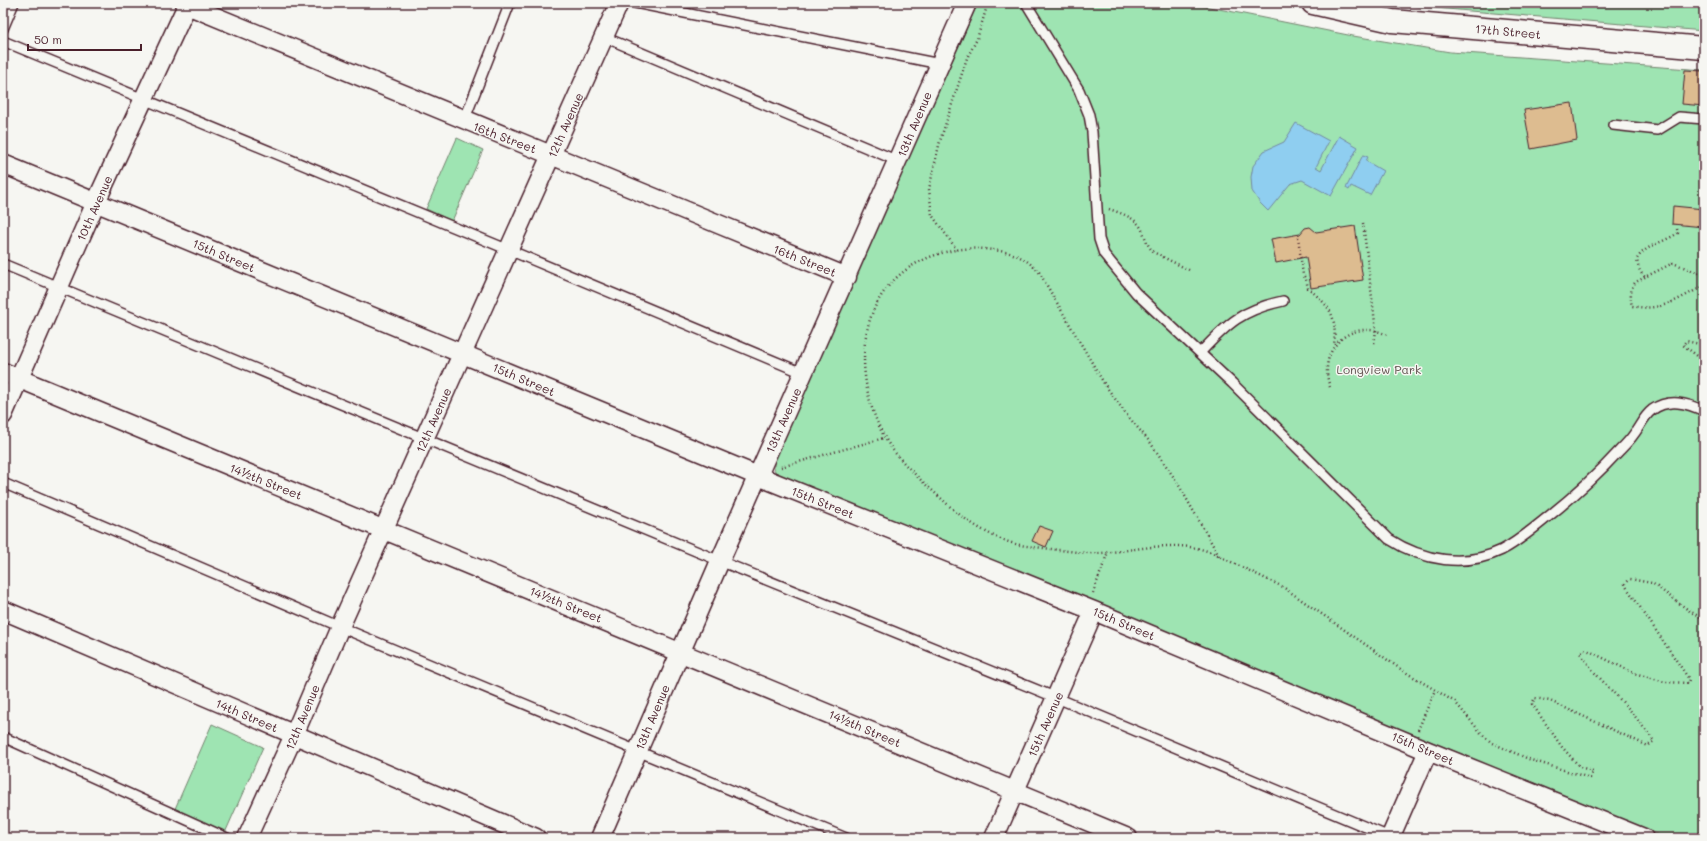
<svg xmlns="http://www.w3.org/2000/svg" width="1707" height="841" font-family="Mali,sans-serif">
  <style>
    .green { fill: #9ee4b2; stroke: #74826e }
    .water { fill: #8fcef0; stroke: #7388a1 }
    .building { fill: #ddbc90; stroke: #4a1f2b }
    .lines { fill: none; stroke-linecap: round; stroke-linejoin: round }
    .lane-casing { stroke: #4a1f2b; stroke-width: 12 }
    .street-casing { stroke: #4a1f2b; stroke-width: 21 }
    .secondary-casing { stroke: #4a1f2b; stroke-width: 25 }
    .path { stroke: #4a1f2b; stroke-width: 2.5; stroke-dasharray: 1 3; stroke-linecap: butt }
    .lane { stroke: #f6f6f2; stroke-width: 9 }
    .street { stroke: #f6f6f2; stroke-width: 18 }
    .secondary { stroke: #f6f6f2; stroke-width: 22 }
    .labels { text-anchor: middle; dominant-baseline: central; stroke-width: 3; stroke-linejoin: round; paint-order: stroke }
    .street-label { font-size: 12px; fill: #4a1f2b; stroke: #f6f6f2 }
    .park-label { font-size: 12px; fill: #5f504d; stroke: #f6f6f2 }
  </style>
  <rect width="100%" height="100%" fill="#f6f6f2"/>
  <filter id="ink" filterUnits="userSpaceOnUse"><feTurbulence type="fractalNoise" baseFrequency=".025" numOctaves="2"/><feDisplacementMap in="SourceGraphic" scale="8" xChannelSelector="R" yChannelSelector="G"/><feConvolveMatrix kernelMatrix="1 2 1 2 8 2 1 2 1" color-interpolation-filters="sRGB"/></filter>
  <g filter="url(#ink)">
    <!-- green -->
    <path class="green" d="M978 3H1189L1353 36 1450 52 1704 70V826L1696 838H1666L776 473 774 469V459Z
      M1399 3H1666L1704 6V31L1423 7Z
      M457 138 483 150 452 221 426 209Z
      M212 724 263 747 225 833 174 811Z"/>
    <!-- water -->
    <path class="water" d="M1296 123 1329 141 1316 167 1321 170 1339 136 1358 147 1331 196 1302 180 1290 184 1268 211 1260 203 1252 191 1251 177 1253 166 1264 151 1284 142Z
      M1363 155 1368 157 1366 161 1383 171 1370 195 1351 186 1349 190 1346 188Z"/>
    <!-- building -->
    <path class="building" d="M1685 70 1704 71V106L1682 104Z
      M1572 103 1577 140 1531 149 1524 110Z
      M1673 206 1704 209V227L1672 224Z
      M1355 226 1363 280 1311 288 1306 257 1276 263 1271 239 1300 234 1305 228 1310 227 1316 232Z
      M1039 526 1053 531 1046 547 1032 541Z"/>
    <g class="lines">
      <defs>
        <path id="lane" d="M635 3 940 64
          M1026 3 1079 90 1089 115 1092 132 1099 239 1104 254 1136 293 1232 383 1389 539C1423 561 1465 568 1502 550 1519 541 1534 528 1549 516 1574 496 1598 474 1620 450 1625 445 1630 440 1634 434 1640 426 1644 416 1652 410 1669 398 1687 403 1704 411
          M3 29 14 3
          M604 37 898 161
          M3 41 509 250 803 373
          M464 121 510 3
          M1613 125 1658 130 1679 117 1704 119
          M3 264 720 561 1057 698 1392 838
          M1200 353C1228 323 1242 310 1283 301
          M3 483 340 627 846 838
          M3 737 227 838"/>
        <path id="street" d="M187 5C406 97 627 186 847 277
          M3 164 758 476 1094 611 1428 751 1644 838
          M3 372 1128 838
          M3 415 96 202 188 3
          M3 610 536 838
          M247 838 294 735 340 627 619 3
          M600 838 720 561 967 3
          M994 838 1094 611
          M1390 838 1428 751"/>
        <path id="secondary" d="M1313 3 1392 21 1704 48"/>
      </defs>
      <!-- lane casing -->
      <use href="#lane" class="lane-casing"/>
      <!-- street casing -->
      <use href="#street" class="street-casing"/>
      <!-- secondary casing -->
      <use href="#secondary" class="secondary-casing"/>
      <!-- path -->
      <path class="path" d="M1109 209C1120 213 1135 217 1141 228 1146 237 1146 246 1155 253L1191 271
        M1363 223 1376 331 1374 344
        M1677 229 1678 233C1665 242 1645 245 1637 259 1638 266 1639 272 1645 277L1673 263 1704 275
        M1298 237 1303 275 1306 279 1308 288C1330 307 1337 314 1334 345
        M957 250 932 215 929 189 940 141 967 58 977 39 988 3
        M1645 277C1642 279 1639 280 1636 282 1630 287 1630 299 1632 306 1663 312 1677 299 1704 286
        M1704 345 1686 341 1683 345 1704 361
        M1330 387C1316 348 1353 316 1389 336
        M781 467 884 438
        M1704 509 1703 520 1704 536
        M1219 556 1177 482 1150 442 1126 414 1105 385 1039 272C1021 253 1009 252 985 249 964 247 942 251 923 260 854 292 852 377 884 436 895 458 925 484 944 501 962 519 994 540 1020 545 1032 547 1046 548 1058 550 1072 551 1087 554 1101 553 1141 550 1182 537 1219 556L1283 587 1402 670 1455 702 1482 734 1492 743 1531 760 1590 778 1593 771 1580 767 1562 747 1532 704 1535 698 1550 701 1648 746 1654 741 1630 710 1594 672 1580 653 1585 649 1634 673 1665 682 1688 683 1689 679 1627 588 1625 584 1630 579 1652 583 1691 612 1704 619
        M1093 593 1108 552
        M1418 730 1435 690"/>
      <!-- lane -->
      <use href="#lane" class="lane"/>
      <!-- street -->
      <use href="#street" class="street"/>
      <!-- secondary -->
      <use href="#secondary" class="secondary"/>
    </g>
  </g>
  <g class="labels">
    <!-- street labels -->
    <g class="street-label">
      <text transform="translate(1508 31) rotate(5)">17th Street</text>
      <text transform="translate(914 124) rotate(-67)">13th Avenue</text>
      <text transform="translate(565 125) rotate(-66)">12th Avenue</text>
      <text transform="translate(505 137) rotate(21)">16th Street</text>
      <text transform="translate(94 208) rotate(-66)">10th Avenue</text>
      <text transform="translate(224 255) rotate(23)">15th Street</text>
      <text transform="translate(805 260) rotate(22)">16th Street</text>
      <text transform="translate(524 379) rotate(23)">15th Street</text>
      <text transform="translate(433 420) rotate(-66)">12th Avenue</text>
      <text transform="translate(783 420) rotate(-66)">13th Avenue</text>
      <text transform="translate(266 481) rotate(22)">14½th Street</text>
      <text transform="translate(823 502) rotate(22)">15th Street</text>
      <text transform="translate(566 604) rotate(22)">14½th Street</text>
      <text transform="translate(1124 623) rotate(23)">15th Street</text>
      <text transform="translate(247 715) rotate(23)">14th Street</text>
      <text transform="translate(302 717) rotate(-67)">12th Avenue</text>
      <text transform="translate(652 717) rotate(-67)">13th Avenue</text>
      <text transform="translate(1045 724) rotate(-66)">15th Avenue</text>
      <text transform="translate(865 728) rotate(23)">14½th Street</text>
      <text transform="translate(1423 748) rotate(23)">15th Street</text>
    </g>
    <!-- park labels -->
    <g class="park-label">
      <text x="1379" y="369">Longview Park</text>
    </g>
  </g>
  <!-- margin -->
  <rect width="1707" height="841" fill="none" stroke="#f6f6f2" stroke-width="16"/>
  <rect x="8" y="8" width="1691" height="825" fill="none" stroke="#4a1f2b" stroke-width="1.5" filter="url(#ink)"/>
  <!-- scale -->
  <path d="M28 44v6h113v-6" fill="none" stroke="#4a1f2b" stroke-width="2"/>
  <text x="34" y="44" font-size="12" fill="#4a1f2b" stroke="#f6f6f2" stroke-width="3" paint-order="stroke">50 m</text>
</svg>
